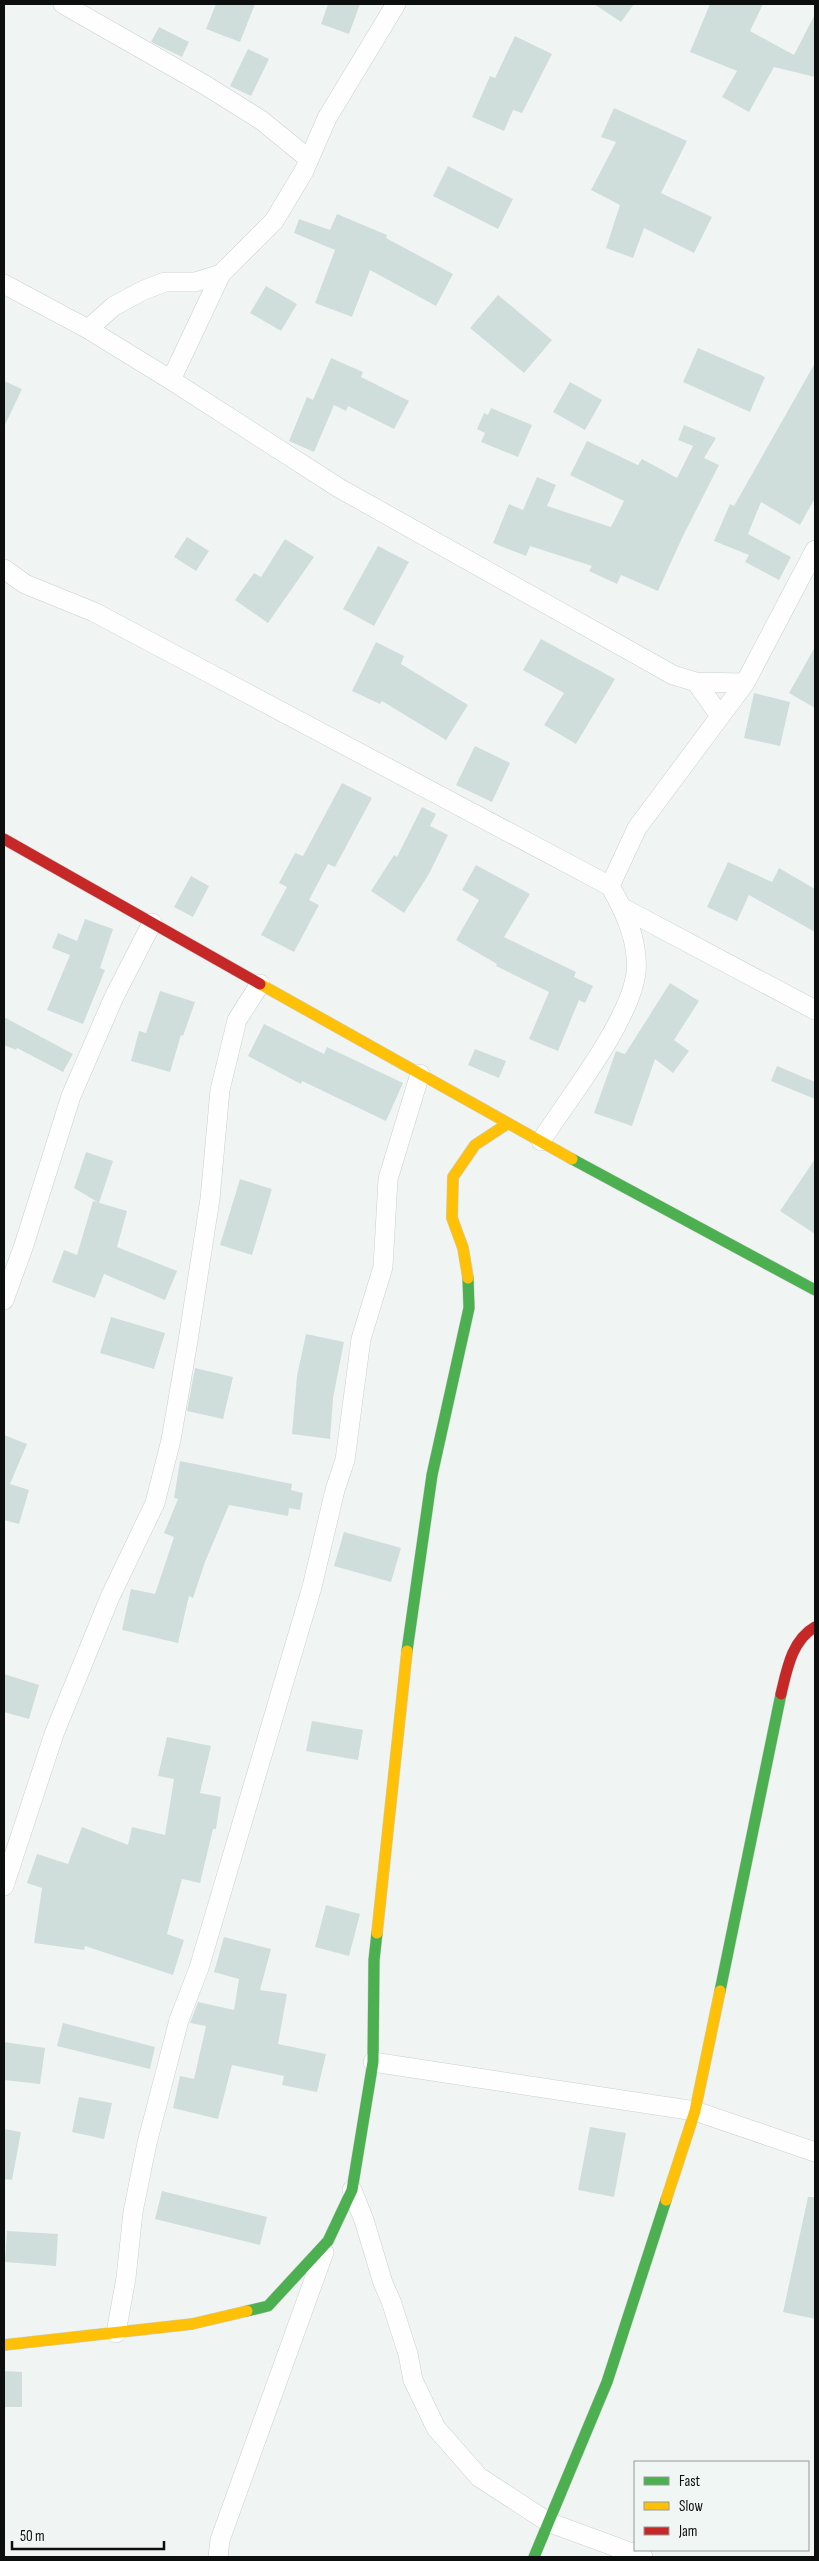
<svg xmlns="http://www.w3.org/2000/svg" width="819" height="2561" font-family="'Sofia Sans Condensed',sans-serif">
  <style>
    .building { fill: #d0dedb }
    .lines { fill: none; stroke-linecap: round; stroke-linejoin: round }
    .street-casing { stroke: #cccfce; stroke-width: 20 }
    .fast-casing { stroke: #cccfce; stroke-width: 12 }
    .slow-casing { stroke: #cccfce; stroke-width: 12 }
    .jam-casing { stroke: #cccfce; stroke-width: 12 }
    .street { stroke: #fdfefd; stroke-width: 19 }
    .fast { stroke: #4caf50; stroke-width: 11 }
    .slow { stroke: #ffc107; stroke-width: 11 }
    .jam { stroke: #c62828; stroke-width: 11 }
  </style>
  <rect width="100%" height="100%" fill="#f0f5f3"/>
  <!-- building -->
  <path class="building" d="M216 4H255L240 42 206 29Z
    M328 4H360L349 34 321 24Z
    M594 4H634L621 22Z
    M710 4H763L750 31 794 55 815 14V77L774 67 749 112 722 97 737 71 690 52Z
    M159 27 189 42 182 57 151 42Z
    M515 36 552 54 522 113 513 110 504 131 472 117 490 76 495 78Z
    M248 49 269 59 251 96 230 86Z
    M614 108 687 141 661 193 712 217 694 253 644 228 633 258 606 248 620 205 591 190 616 142 601 137Z
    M448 166 513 199 498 229 433 196Z
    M337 214 387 235 386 238 453 274 436 306 370 270 352 317 315 303 335 250 294 233 299 219 330 230Z
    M266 286 297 304 281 331 250 313Z
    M498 295 552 340 524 373 470 328Z
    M698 348 765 377 750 412 683 382Z
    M331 358 363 372 361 377 409 401 394 429 348 406 346 411 334 405 314 452 289 441 307 397 313 400Z
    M815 363V498L800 525 761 502 748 534 791 557 779 580 745 562 749 555 714 541 730 504 734 506Z
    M4 381 22 389 4 427Z
    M570 382 602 400 585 430 553 412Z
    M491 408 532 425 518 457 481 442 485 433 477 429 484 413 488 415Z
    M684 425 716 438 704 458 719 465 682 538 658 591 621 575 617 584 589 571 592 566 530 546 526 556 493 543 509 504 523 510 537 477 556 485 547 506 611 527 624 501 570 475 587 441 638 465 642 459 677 478 693 446 678 440Z
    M187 537 209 551 196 571 174 557Z
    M285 539 314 557 268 623 235 600 254 573 261 577Z
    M378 546 409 562 374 626 343 609Z
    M541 639 615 679 576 744 544 725 564 693 523 670Z
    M376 642 404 656 401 664 468 705 446 740 382 701 380 704 352 691Z
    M815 647V708L789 693Z
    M754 693 790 702 780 746 744 738Z
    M475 746 510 763 492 802 456 785Z
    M342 783 372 798 335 867 328 864 309 900 319 905 294 952 261 935 287 887 279 883 295 853 303 856Z
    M422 807 436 814 430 826 448 835 429 874 404 913 371 891 394 855 397 857Z
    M728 862 772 882 779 868 815 889V932L749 895 737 921 707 907Z
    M476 865 530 894 504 937 576 972 574 977 593 986 585 1003 579 1000 558 1051 529 1039 549 992 496 966 497 964 456 940 479 900 462 890Z
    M191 876 209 886 193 917 174 907Z
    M85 919 113 929 100 968 105 970 83 1024 47 1010 70 955 52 948 58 933 77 941Z
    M670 983 699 1001 674 1040 689 1051 673 1073 655 1059 632 1126 594 1113 616 1051 625 1054Z
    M160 991 195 1002 183 1036 181 1035 170 1072 131 1061 139 1031 146 1033Z
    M4 1017 73 1054 63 1072 17 1048 16 1050 4 1045Z
    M264 1024 324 1054 327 1047 403 1083 386 1121 302 1081 301 1084 248 1056Z
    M475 1049 506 1061 499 1078 468 1065Z
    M777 1066 815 1082V1099L771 1081Z
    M86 1152 113 1161 99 1203 74 1188Z
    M815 1159V1234L780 1211Z
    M240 1179 272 1189 252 1255 220 1245Z
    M93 1201 127 1211 117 1247 177 1271 165 1300 104 1274 95 1298 52 1282 64 1250 77 1255Z
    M111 1317 165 1333 154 1369 100 1353Z
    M306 1334 344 1342 333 1398 330 1439 292 1434 297 1376Z
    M195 1368 233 1377 223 1419 187 1411Z
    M4 1435 27 1444 10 1484 29 1490 19 1524 4 1520Z
    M180 1461 292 1484 291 1490 303 1493 300 1510 289 1508 288 1516 229 1505 205 1562 193 1598 189 1596 178 1643 122 1630 131 1589 155 1594 174 1537 164 1533 178 1499 174 1498Z
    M344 1532 401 1548 391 1582 334 1566Z
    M4 1674 39 1685 29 1719 4 1712Z
    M312 1721 363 1730 358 1760 306 1751Z
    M167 1737 211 1746 200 1793 221 1797 216 1829H213L200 1883 182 1879 167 1934 184 1940 173 1975 85 1946 84 1950 34 1943 42 1888 27 1883 37 1854 68 1864 82 1827 128 1845 132 1827 165 1835 174 1779 158 1776Z
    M326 1905 360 1914 349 1956 315 1947Z
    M224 1937 271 1949 260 1990 287 1994 278 2044 326 2054 317 2092 282 2085 284 2076 232 2065 218 2119 173 2108 180 2076 194 2079 206 2026 190 2023 198 2002 234 2010 239 1979 214 1972Z
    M63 2023 155 2047 150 2069 57 2046Z
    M4 2042 45 2048 40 2084 4 2080Z
    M79 2097 112 2103 104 2139 72 2132Z
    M590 2127 626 2133 614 2197 578 2190Z
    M4 2129 21 2132 12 2180 4 2179Z
    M162 2191 267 2217 260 2245 155 2219Z
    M808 2197H815V2319L783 2312Z
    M7 2231 58 2234 56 2266 5 2262Z
    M4 2371 22 2372V2407H4Z"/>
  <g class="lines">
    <defs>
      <path id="street" d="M63 4 205 85 261 120 309 159
        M4 284 88 329 171 380 221 274 274 221 304 171 327 118 396 4
        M88 329 114 306 144 290 165 282H195L221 274
        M171 380 339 488 673 675 696 682 745 683
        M4 569 25 584 94 612 610 886
        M696 682 720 716
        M623 908 815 1010
        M541 1141C568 1099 630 1021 636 973 639 942 625 912 610 886L637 828 745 683 815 550
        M4 1300 24 1245 71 1096 114 997 152 923
        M4 1886 54 1734 110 1597 155 1503 171 1440 187 1347 210 1199 220 1090 237 1020 260 984
        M373 2062 695 2111 815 2152
        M352 2190 364 2220 383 2283 391 2301 408 2354 413 2380 436 2428 479 2477 548 2522 643 2557
        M116 2333 126 2278 133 2212 147 2143 179 2020 199 1968 312 1587 335 1490 345 1460 361 1339 383 1267 388 1179 420 1074
        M218 2557 220 2540 324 2252"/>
      <path id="fast" d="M572 1159 815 1290
        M407 1651 432 1475 469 1308 468 1278
        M720 1991 781 1694
        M247 2311 268 2306 328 2241 352 2190 373 2062 374 1960 377 1933
        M534 2557 607 2382 666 2200"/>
      <path id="slow" d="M260 984 572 1159
        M468 1278 463 1248 452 1218 453 1177 475 1145 507 1124
        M377 1933 407 1651
        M666 2200 695 2111 720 1991
        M4 2345 192 2324 247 2311"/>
      <path id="jam" d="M4 839 260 984
        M781 1694C787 1669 792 1640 815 1627"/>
    </defs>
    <!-- street casing -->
    <use href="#street" class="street-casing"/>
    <!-- fast casing -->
    <use href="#fast" class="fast-casing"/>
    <!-- slow casing -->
    <use href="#slow" class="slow-casing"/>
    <!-- jam casing -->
    <use href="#jam" class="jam-casing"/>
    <!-- street -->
    <use href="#street" class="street"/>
    <!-- fast -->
    <use href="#fast" class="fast"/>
    <!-- slow -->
    <use href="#slow" class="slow"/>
    <!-- jam -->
    <use href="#jam" class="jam"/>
  </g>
  <!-- border -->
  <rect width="819" height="2561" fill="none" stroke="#0d0f0e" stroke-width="10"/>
  <!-- legend -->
  <rect x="634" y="2461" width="175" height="90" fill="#eff6f4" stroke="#959a98"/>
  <rect x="644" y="2477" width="25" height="8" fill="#4caf50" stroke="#959a98"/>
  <text x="679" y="2486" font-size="15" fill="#0d0f0e">Fast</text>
  <rect x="644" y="2502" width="25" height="8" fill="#ffc107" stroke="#959a98"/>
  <text x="679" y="2511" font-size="15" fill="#0d0f0e">Slow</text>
  <rect x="644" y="2527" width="25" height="8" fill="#c62828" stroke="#959a98"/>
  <text x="679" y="2536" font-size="15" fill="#0d0f0e">Jam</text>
  <!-- scale -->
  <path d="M12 2541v8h152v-8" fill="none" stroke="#0d0f0e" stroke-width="2.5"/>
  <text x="20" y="2541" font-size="15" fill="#0d0f0e" stroke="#eff6f4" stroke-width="4" paint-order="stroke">50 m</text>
</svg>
